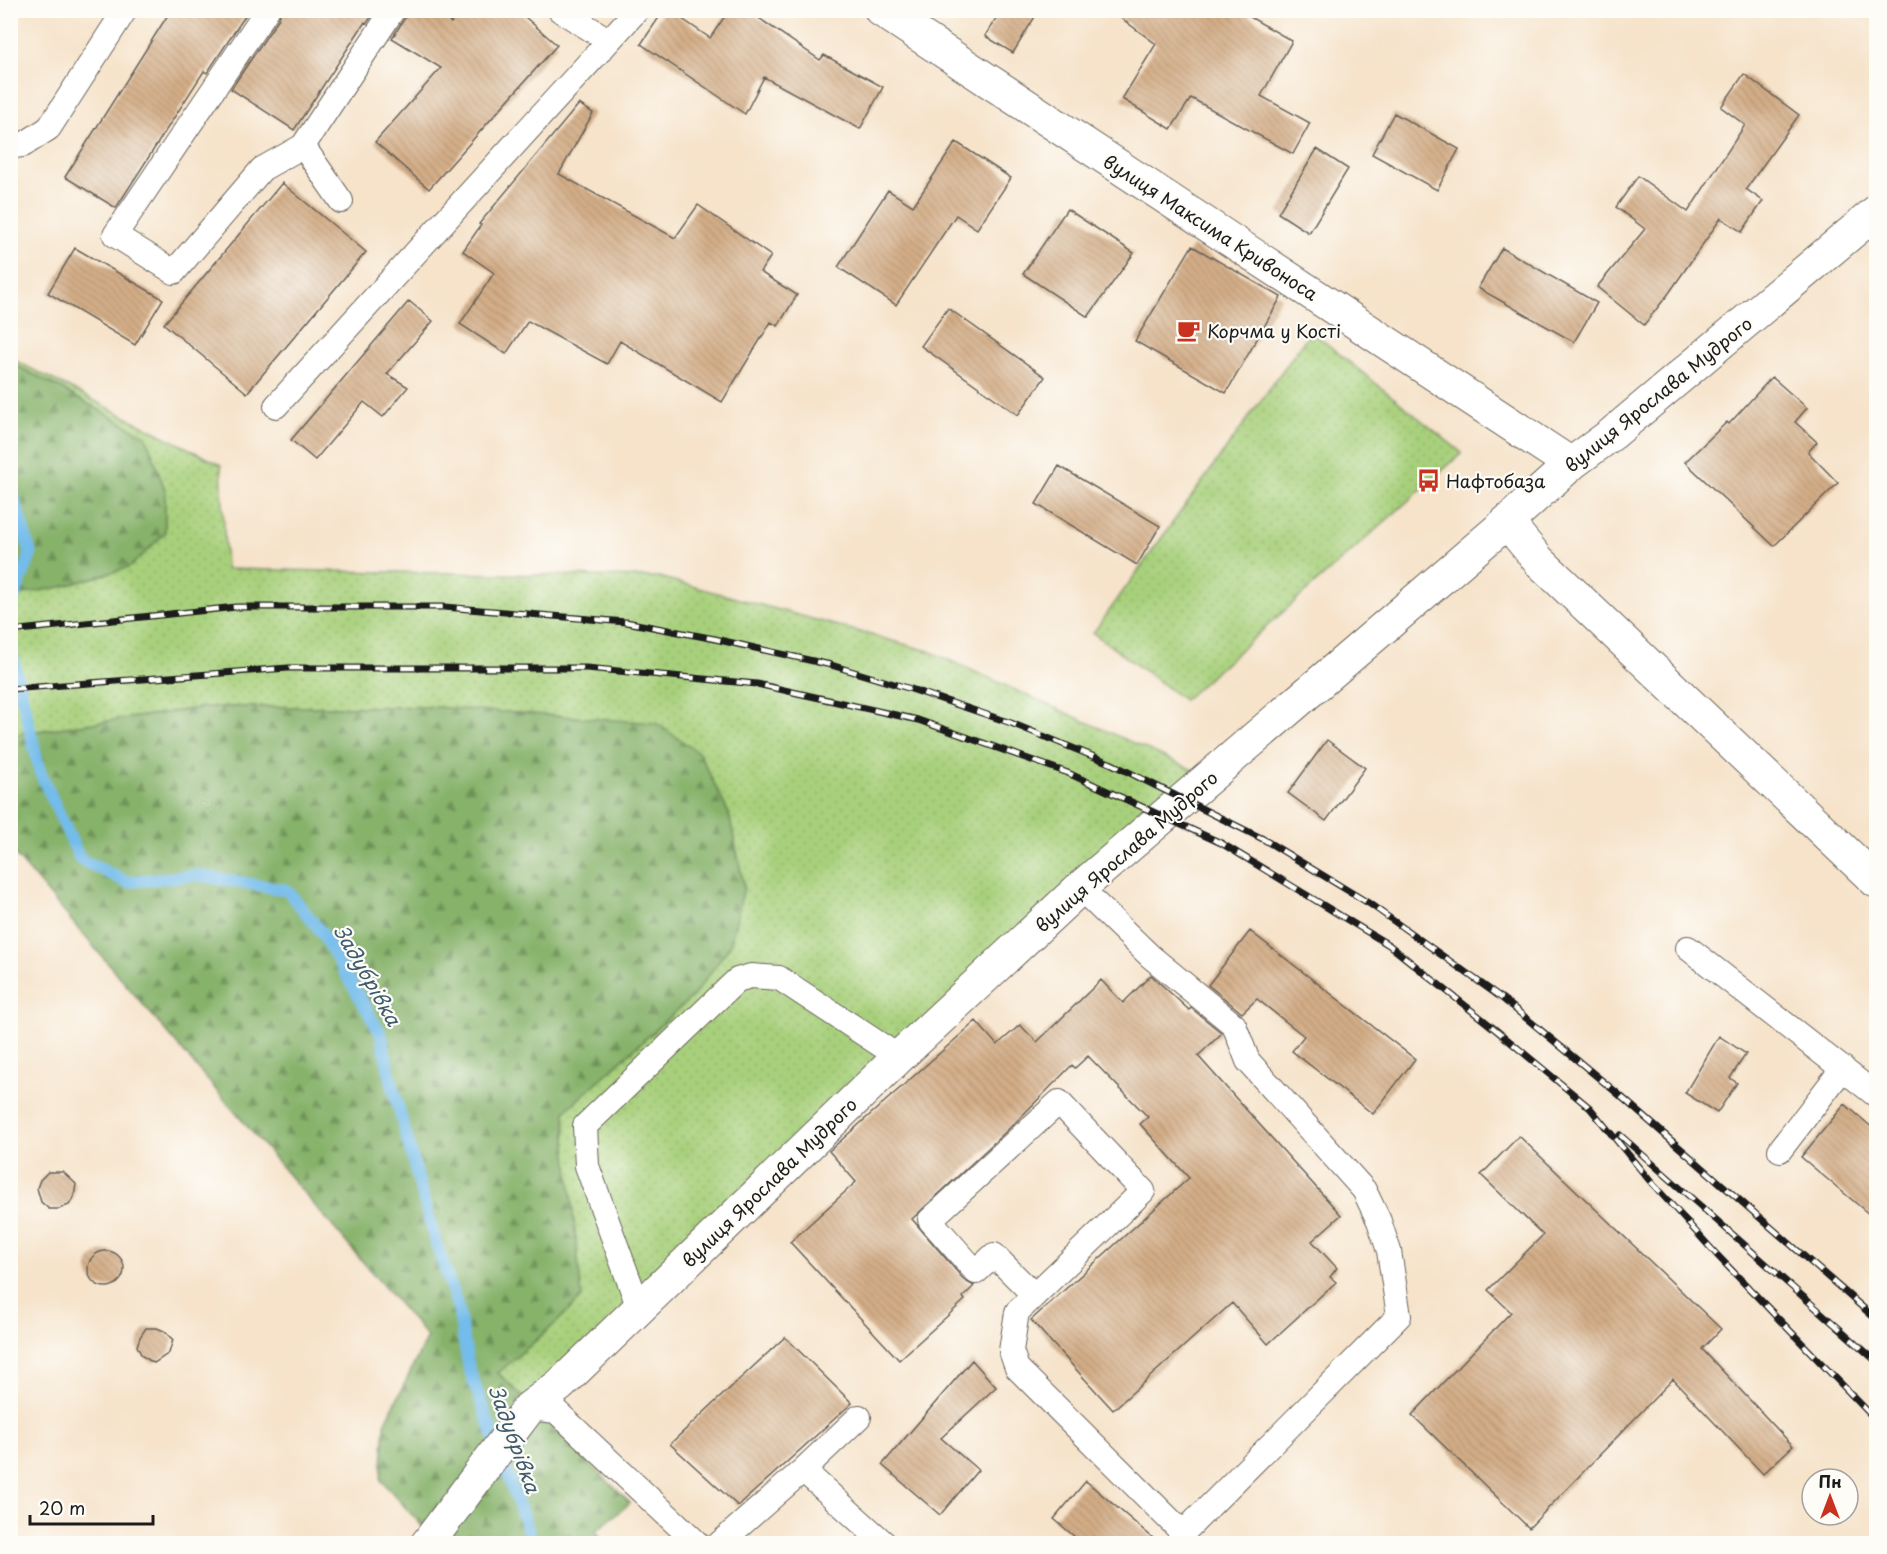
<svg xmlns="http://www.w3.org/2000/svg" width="1887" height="1554" font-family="'Playpen Sans',sans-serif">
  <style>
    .grass { fill: url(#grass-dots); stroke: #62764c; stroke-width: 1.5 }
    .forest { fill: url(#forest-firs); stroke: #516744; stroke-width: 1.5 }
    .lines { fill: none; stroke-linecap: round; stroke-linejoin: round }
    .stream { stroke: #73bceb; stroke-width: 12 }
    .building { fill: url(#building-back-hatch) }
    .service-casing { stroke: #686259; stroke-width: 26 }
    .minor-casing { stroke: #686259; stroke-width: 35 }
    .secondary-casing { stroke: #686259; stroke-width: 35 }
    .service { stroke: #fff; stroke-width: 24 }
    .minor { stroke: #fff; stroke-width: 33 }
    .secondary { stroke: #fff; stroke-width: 33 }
    .rail-casing { stroke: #1c1c1c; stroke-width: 7 }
    .rail { stroke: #fdfcf7; stroke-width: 4.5; stroke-dasharray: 14; stroke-linecap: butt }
    .labels { text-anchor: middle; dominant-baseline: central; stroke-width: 4.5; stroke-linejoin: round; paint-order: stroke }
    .street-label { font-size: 18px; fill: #1c1c1c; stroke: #fdfcf7 }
    .poi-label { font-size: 18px; fill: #1c1c1c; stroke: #fdfcf7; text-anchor: start }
    .water-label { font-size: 20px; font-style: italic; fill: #3f5c6f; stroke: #fdfcf7 }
  </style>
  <defs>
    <pattern id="grass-dots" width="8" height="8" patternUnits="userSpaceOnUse" patternTransform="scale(1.5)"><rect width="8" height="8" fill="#a8d07b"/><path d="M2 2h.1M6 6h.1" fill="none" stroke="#90b26a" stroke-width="1.8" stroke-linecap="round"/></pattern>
    <pattern id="forest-firs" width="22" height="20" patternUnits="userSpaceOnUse" patternTransform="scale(1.5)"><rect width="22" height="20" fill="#86b26b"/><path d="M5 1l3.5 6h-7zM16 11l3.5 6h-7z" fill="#6d9057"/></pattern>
    <pattern id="building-back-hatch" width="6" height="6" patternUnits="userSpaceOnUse" patternTransform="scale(1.5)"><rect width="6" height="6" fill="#d3ad87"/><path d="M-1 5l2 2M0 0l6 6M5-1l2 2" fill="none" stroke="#b59474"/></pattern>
  </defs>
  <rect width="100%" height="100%" fill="#fdfcf7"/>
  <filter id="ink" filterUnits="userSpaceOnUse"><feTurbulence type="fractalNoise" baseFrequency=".0167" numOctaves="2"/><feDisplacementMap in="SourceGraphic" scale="12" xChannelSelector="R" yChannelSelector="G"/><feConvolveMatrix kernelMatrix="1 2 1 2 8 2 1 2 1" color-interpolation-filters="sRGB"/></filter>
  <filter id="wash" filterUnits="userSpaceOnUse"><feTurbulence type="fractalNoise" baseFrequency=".008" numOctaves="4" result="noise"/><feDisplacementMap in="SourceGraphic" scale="24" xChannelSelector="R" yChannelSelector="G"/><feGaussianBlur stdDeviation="1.35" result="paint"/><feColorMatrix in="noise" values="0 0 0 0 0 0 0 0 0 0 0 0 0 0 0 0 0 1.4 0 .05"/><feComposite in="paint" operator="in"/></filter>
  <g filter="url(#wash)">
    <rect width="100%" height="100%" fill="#f6e3ca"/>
    <!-- grass -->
    <path class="grass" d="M1311 331 1462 453 1184 700 1093 633Z
      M10 358 221 465 226 569 659 577 929 651 1222 783 1140 845 537 1410 498 1373 557 1322 566 1145 565 1111 694 995 744 887 729 814 699 753 435 707H206L11 735V596L61 587 130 567 165 490 60 388 11 363Z"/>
    <!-- forest -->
    <path class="forest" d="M11 363 60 388 146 436 165 490V533L130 567 61 587 11 596Z
      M206 707H435L656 723 699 753 729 814 744 887 730 946 694 995 565 1111 566 1145 582 1297 557 1322 498 1373 630 1503 596 1531 604 1543H437L381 1480 385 1424 427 1337 11 850 10 735Z"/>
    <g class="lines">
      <!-- stream -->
      <path class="stream" d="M10 485 31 554 10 608
        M10 646 40 772 80 859 127 882 197 875 287 890 322 933 381 1034 393 1088 435 1240 458 1308 469 1369 533 1544"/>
    </g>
    <g id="blocks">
      <!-- building -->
      <path class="building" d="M171 10H249L207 73 204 71 116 208 65 177Z
        M281 10H376L367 23 365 22 294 130 231 89 279 18Z
        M407 10H430L451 23 461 10H517L557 45 429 189 375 142 441 68 392 38 405 18Z
        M664 10H669L710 38 729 10H747L820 60 824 55 883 87 860 129 764 77 745 114 641 44Z
        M1001 10H1039L1013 53 985 36Z
        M1110 10H1238L1292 41 1261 96 1310 123 1293 154 1191 98 1171 129 1122 99 1156 44Z
        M1744 74 1799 115 1746 189 1763 201 1742 232 1721 218 1669 293 1644 325 1597 287 1645 229 1616 207 1638 176 1688 212 1745 125 1721 107Z
        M579 104 593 113 559 174 675 238 698 205 771 256 760 272 797 295 778 326 771 322 722 402 620 341 607 364 528 321 506 354 460 324 494 273 463 251 481 225 479 224Z
        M1394 113 1459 149 1437 190 1372 154Z
        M956 142 1011 178 977 229 956 215 896 305 838 267 888 190 913 206Z
        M1317 149 1348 169 1309 233 1278 213Z
        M282 183 366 252 247 393 164 324Z
        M1067 209 1134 253 1088 317 1023 274Z
        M1192 246 1281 297 1226 393 1135 341Z
        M75 248 163 299 135 345 48 293Z
        M1502 248 1597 303 1574 342 1478 288Z
        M409 301 433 321 387 374 408 387 383 417 364 402 315 460 291 440Z
        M948 308 1045 377 1018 415 921 346Z
        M1772 377 1807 408 1795 422 1817 442 1808 452 1838 483 1774 546 1685 462 1727 422 1729 424Z
        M1059 466 1160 526 1137 565 1036 504Z
        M1327 740 1365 768 1326 821 1288 793Z
        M1250 931 1415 1059 1373 1114 1292 1051 1304 1036 1257 999 1242 1013 1208 985Z
        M1151 975 1189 1010 1191 1008 1222 1033 1198 1056 1341 1215 1312 1241 1337 1268 1330 1277 1336 1282 1268 1344 1232 1303 1113 1410 1031 1320 1189 1178 1140 1124 1148 1117 1088 1056 1075 1068 1072 1065 1014 1124 912 1219 965 1281 974 1286 963 1297 965 1300 899 1360 790 1242 856 1182 829 1151 976 1021 997 1045 1020 1025 1037 1042 1101 980 1123 1003Z
        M1719 1036 1746 1054 1730 1078 1737 1083 1717 1113 1685 1093Z
        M1845 1104 1876 1131V1220L1801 1157Z
        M1519 1136 1721 1329 1702 1349 1793 1446 1763 1474 1673 1379 1529 1528 1412 1415 1511 1312 1488 1290 1543 1235 1481 1175Z
        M48 1172H63L76 1184 74 1197 69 1205 59 1209H49L41 1202 37 1188 40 1180Z
        M88 1269a18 18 0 1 1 36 0a18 18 0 1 1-36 0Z
        M146 1328H157L164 1331 173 1340 169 1353 154 1363 142 1356 137 1346 140 1337Z
        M785 1337 852 1403 738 1506 670 1444Z
        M972 1360 996 1387 941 1438 978 1470 940 1515 882 1465Z
        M1086 1481 1160 1544H1083L1054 1519Z"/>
    </g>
  </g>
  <g filter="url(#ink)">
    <use href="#blocks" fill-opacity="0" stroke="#686259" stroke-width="1.5"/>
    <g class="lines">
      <defs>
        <path id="service" d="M267 10 115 235 174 272 262 169 303 146 393 10
          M560 10 608 40
          M303 146 341 201
          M10 147 23 145 49 128 125 10
          M276 406 637 10
          M1688 948 1876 1095
          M1780 1150 1843 1068
          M1034 1295 994 1255 976 1272 930 1220 1059 1102 1143 1191 1017 1312 1011 1351 1017 1368 1183 1533 1399 1316 1389 1251 1379 1221 1364 1190 1248 1061 1234 1025 1150 956 1080 888
          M639 1308 587 1166 585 1126 737 980 751 976 779 978 899 1057
          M529 1408 556 1411 698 1544
          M803 1470 885 1544
          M719 1544 803 1470 859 1417"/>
        <path id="minor" d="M881 10 1571 464
          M1507 522 1539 561 1876 881"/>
        <path id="secondary" d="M427 1544 529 1408 560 1385 899 1057 1080 888 1507 522 1571 464 1612 434 1876 212"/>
      </defs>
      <!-- service casing -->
      <use href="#service" class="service-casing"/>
      <!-- minor casing -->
      <use href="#minor" class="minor-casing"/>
      <!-- secondary casing -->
      <use href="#secondary" class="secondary-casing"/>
      <!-- service -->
      <use href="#service" class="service"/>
      <!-- minor -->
      <use href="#minor" class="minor"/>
      <!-- secondary -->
      <use href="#secondary" class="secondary"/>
      <defs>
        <path id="rail" d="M10 631 236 607H444L626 622 715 639 831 665 911 689 1011 723 1112 764 1263 839 1370 904 1503 999 1617 1093 1876 1319
          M10 689 288 668H586L757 684 918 720 1068 773 1221 843 1389 945 1496 1030 1590 1108 1650 1181 1717 1255 1876 1420
          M1620 1135 1876 1361"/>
      </defs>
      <!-- rail casing -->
      <use href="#rail" class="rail-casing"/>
      <!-- rail -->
      <use href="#rail" class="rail"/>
    </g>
  </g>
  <!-- icons -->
  <defs>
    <symbol id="cafe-bare" viewBox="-9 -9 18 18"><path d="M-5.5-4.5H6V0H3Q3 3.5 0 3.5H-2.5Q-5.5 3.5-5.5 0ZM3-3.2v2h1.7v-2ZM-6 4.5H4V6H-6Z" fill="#c8321e" stroke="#fdfcf7" stroke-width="2.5" paint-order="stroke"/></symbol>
    <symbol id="bus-bare" viewBox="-9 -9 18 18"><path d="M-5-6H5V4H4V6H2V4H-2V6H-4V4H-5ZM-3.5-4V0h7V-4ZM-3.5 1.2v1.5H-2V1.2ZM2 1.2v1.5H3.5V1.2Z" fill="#c8321e" stroke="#fdfcf7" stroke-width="2.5" paint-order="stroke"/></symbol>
  </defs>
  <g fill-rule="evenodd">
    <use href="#cafe-bare" x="1172" y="314" width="33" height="33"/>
    <use href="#bus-bare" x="1412" y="464" width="33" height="33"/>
  </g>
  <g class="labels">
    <!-- street labels -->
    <g class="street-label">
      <text transform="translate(1211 227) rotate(33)">вулиця Максима Кривоноса</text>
      <text transform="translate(1658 394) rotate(-39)">вулиця Ярослава Мудрого</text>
      <text transform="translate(1126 851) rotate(-41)">вулиця Ярослава Мудрого</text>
      <text transform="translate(769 1182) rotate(-44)">вулиця Ярослава Мудрого</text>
    </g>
    <!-- poi labels -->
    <g class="poi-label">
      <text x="1207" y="330">Корчма у Кості</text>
      <text x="1446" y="480">Нафтобаза</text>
    </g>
    <!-- water labels -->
    <g class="water-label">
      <text transform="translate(368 975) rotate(60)">Задубрівка</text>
      <text transform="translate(515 1439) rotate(70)">Задубрівка</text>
    </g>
  </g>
  <!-- margin -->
  <rect width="1887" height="1554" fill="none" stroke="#fdfcf7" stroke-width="36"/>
  <!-- north arrow -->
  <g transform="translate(1830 1497)"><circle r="28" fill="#fdfcf7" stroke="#a3a29f" stroke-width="1.5"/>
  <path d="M0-4.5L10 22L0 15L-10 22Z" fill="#c8321e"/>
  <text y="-9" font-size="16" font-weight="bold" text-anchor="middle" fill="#1c1c1c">Пн</text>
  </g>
  <!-- scale -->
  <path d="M30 1515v9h123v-9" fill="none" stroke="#1c1c1c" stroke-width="3"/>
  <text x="39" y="1515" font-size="18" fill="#1c1c1c" stroke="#fdfcf7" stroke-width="4.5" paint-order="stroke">20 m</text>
</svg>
